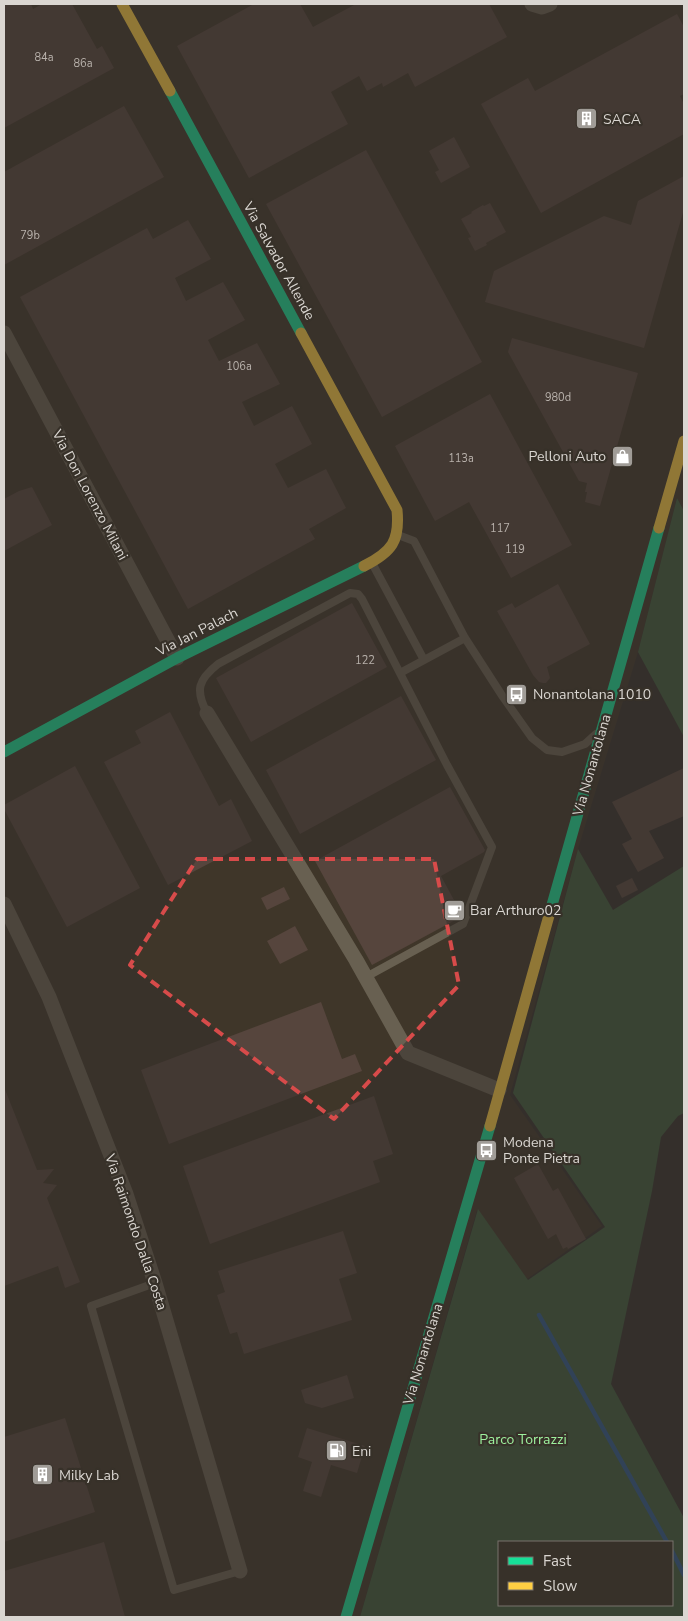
<svg xmlns="http://www.w3.org/2000/svg" width="688" height="1621" font-family="'Nunito Sans',sans-serif">
  <style>
    .built { fill: #3f3629 }
    .green { fill: #3e5c3d; fill-rule: evenodd }
    .lines { fill: none; stroke-linecap: round; stroke-linejoin: round }
    .stream { stroke: #2d5a8d; stroke-width: 4.5 }
    .building { fill: #56453d }
    .lane { stroke: #686051; stroke-width: 8 }
    .street { stroke: #686051; stroke-width: 15 }
    .fast { stroke: #16e098; stroke-width: 11 }
    .slow { stroke: #ffcf43; stroke-width: 11 }
    .marked { fill: none; stroke: #d74b4a; stroke-width: 4; stroke-dasharray: 10 6; stroke-linejoin: round }
    .labels { text-anchor: middle; dominant-baseline: central; stroke-width: 4.5; stroke-linejoin: round; paint-order: stroke }
    .number-label { font-size: 11px; fill: #b9b2ac }
    .poi-label { font-size: 14px; fill: #dad6d1; stroke: #373129; text-anchor: start }
    .street-label { font-size: 14px; fill: #dad6d1; stroke: #373129 }
    .park-label { font-size: 14px; fill: #9df09d; stroke: #373129 }
  </style>
  <rect width="100%" height="100%" fill="#34302c"/>
  <!-- built -->
  <path class="built" d="M4 4H684V511L677 498 638 652 578 849 510 1095 602 1226 527 1279 477 1210 360 1617H4Z"/>
  <!-- green -->
  <path class="green" d="M677 498 684 511V737L638 652Z
    M578 849 613 910 684 866V1113L678 1116 661 1137 652 1191 611 1384 684 1518V1617H360L478 1209 528 1280 605 1227 513 1093ZM499 1542H672V1605H499Z"/>
  <g class="lines">
    <!-- stream -->
    <path class="stream" d="M539 1315 667 1542
      M672 1551 684 1575"/>
  </g>
  <!-- building -->
  <path class="building" d="M4 4H31L33 9 42 4H72L97 49 102 46 114 68 4 128Z
    M254 4H300L313 27 356 4H489L507 37 415 87 408 73 383 87 382 83 367 91 359 76 331 92 348 124 249 178 177 46Z
    M677 14 684 27V94L680 96 684 104V134L541 213 481 104 528 78 535 91Z
    M124 106 164 177 4 265V172Z
    M454 137 470 167 441 183 435 172 439 170 429 151Z
    M366 150 482 362 382 417 266 204Z
    M684 176V209L644 348 485 302 494 271 604 216 631 225 638 201Z
    M490 203 506 232 486 243 487 245 475 251 468 238 471 237 461 219 472 213 471 212 483 205 484 206Z
    M188 220 211 259 175 278 186 301 223 282 245 320 208 340 219 361 257 343 280 384 242 402 254 426 292 406 312 444 275 464 282 477 288 488 326 469 346 508 309 529 315 539 188 609 20 297 147 228 153 239Z
    M512 338 638 373 600 506 585 502 587 492H585L587 483 579 481 508 352Z
    M490 394 572 545 511 578 469 502 435 521 395 446Z
    M32 487 52 525 4 551V499L19 491Z
    M558 584 590 644 547 667 550 678 546 683H543L539 682 533 675 497 611 512 603 515 608Z
    M352 603 387 667 251 742 216 678Z
    M401 696 436 760 300 834 266 770Z
    M170 712 219 806 231 799 252 841 168 885 104 762 141 743 135 731Z
    M75 766 140 888 67 927 4 809V805Z
    M684 768V816L649 831 664 858 638 872 622 844 632 839 612 802Z
    M450 787 485 850 484 852 441 876 461 913 459 918 372 965 315 861Z
    M632 878 638 890 622 898 616 886Z
    M284 887 290 899 267 910 261 898Z
    M295 926 308 950 280 964 267 941Z
    M321 1002 342 1059 355 1054 362 1071 169 1144 141 1070Z
    M4 1087 37 1170 54 1169 43 1183 57 1185 47 1198 80 1282 65 1288 58 1266 4 1286Z
    M374 1096 393 1154 373 1161 380 1182 210 1244 183 1166Z
    M538 1164 553 1191 558 1188 586 1239 568 1249 567 1247 563 1249 556 1234 548 1239 514 1178Z
    M343 1231 357 1273 339 1279 352 1320 244 1354 237 1332 230 1334 217 1295 225 1292 218 1271Z
    M347 1375 354 1398 322 1408 305 1403 301 1390Z
    M65 1418 95 1512 4 1542V1437Z
    M307 1428 365 1446 357 1473 331 1465 321 1497 303 1491 312 1462 298 1457Z
    M104 1542 125 1617H4V1571Z"/>
  <g class="lines">
    <!-- lane -->
    <path class="lane" d="M398 535 414 541 465 638 503 697 532 738 547 750 562 752 585 744 596 734
      M372 563 424 660
      M400 673 465 638
      M207 713C195 690 198 680 218 664L350 593 358 594 362 599 447 765 492 847 463 924 366 977
      M155 1283 91 1306 174 1590 240 1571"/>
    <!-- street -->
    <path class="street" d="M532 4 542 7 550 4
      M4 333 177 658
      M207 713 356 960 408 1053 499 1090
      M4 904 49 997 126 1194 155 1283 240 1571"/>
    <!-- fast -->
    <path class="fast" d="M170 91 301 333
      M4 752 177 658 364 566
      M550 912 659 528
      M346 1617 490 1126"/>
    <!-- slow -->
    <path class="slow" d="M122 4 170 91
      M301 333 397 510C400 541 392 552 364 566
      M659 528 684 441
      M490 1126 550 912"/>
  </g>
  <!-- marked area -->
  <path d="M0 0H688V1621H0ZM197 859H434L459 985 334 1119 130 965Z" fill="#34302c" fill-opacity=".55" fill-rule="evenodd"/>
  <path class="marked" d="M197 859H434L459 985 334 1119 130 965Z"/>
  <!-- icons -->
  <defs>
    <symbol id="building-square" viewBox="-11 -11 22 22"><rect x="-9" y="-9" width="18" height="18" rx="4" fill="#a09c97" stroke="#373129"/><path d="M-4-6H4V6H1V3H-1V6H-4ZM-2.5-4.3h1.7v1.8h-1.7ZM.8-4.3h1.7v1.8H.8ZM-2.5-1h1.7V.8h-1.7ZM.8-1h1.7V.8H.8Z" fill="#fff"/></symbol>
    <symbol id="shop-square" viewBox="-11 -11 22 22"><rect x="-9" y="-9" width="18" height="18" rx="4" fill="#a09c97" stroke="#373129"/><path d="M-5-2.5h2.3a2.7 3.5 0 0 1 5.4 0H5L5.5 6h-11ZM-1.5-2.5h3a1.5 2.3 0 0 0-3 0Z" fill="#fff"/></symbol>
    <symbol id="bus-square" viewBox="-11 -11 22 22"><rect x="-9" y="-9" width="18" height="18" rx="4" fill="#a09c97" stroke="#373129"/><path d="M-5-6H5V4H4V6H2V4H-2V6H-4V4H-5ZM-3.5-4V0h7V-4ZM-3.5 1.2v1.5H-2V1.2ZM2 1.2v1.5H3.5V1.2Z" fill="#fff"/></symbol>
    <symbol id="cafe-square" viewBox="-11 -11 22 22"><rect x="-9" y="-9" width="18" height="18" rx="4" fill="#a09c97" stroke="#373129"/><path d="M-5.5-4.5H6V0H3Q3 3.5 0 3.5H-2.5Q-5.5 3.5-5.5 0ZM3-3.2v2h1.7v-2ZM-6 4.5H4V6H-6Z" fill="#fff"/></symbol>
    <symbol id="fuel-square" viewBox="-11 -11 22 22"><rect x="-9" y="-9" width="18" height="18" rx="4" fill="#a09c97" stroke="#373129"/><path d="M-5.5-6h7V0h2V4h1.3V-2.5L3-4.5l.8-.8L6-3V5H2.5V1h-1V6h-7ZM-4.2-4.7v3.2H.2V-4.7Z" fill="#fff"/></symbol>
  </defs>
  <g fill-rule="evenodd">
    <use href="#building-square" x="574" y="106" width="25" height="25"/>
    <use href="#shop-square" x="610" y="444" width="25" height="25"/>
    <use href="#bus-square" x="504" y="682" width="25" height="25"/>
    <use href="#cafe-square" x="442" y="898" width="25" height="25"/>
    <use href="#bus-square" x="474" y="1138" width="25" height="25"/>
    <use href="#fuel-square" x="324" y="1438" width="25" height="25"/>
    <use href="#building-square" x="30" y="1462" width="25" height="25"/>
  </g>
  <g class="labels">
    <!-- number labels -->
    <g class="number-label">
      <text x="44" y="57">84a</text>
      <text x="83" y="63">86a</text>
      <text x="30" y="235">79b</text>
      <text x="239" y="366">106a</text>
      <text x="558" y="397">980d</text>
      <text x="461" y="458">113a</text>
      <text x="500" y="528">117</text>
      <text x="515" y="549">119</text>
      <text x="365" y="660">122</text>
    </g>
    <!-- poi labels -->
    <g class="poi-label">
      <text x="603" y="119">SACA</text>
      <text x="606" y="456" text-anchor="end">Pelloni Auto</text>
      <text x="533" y="694">Nonantolana 1010</text>
      <text x="470" y="910">Bar Arthuro02</text>
      <text x="503" y="1142">Modena<tspan x="503" dy="16">Ponte Pietra</tspan></text>
      <text x="352" y="1451">Eni</text>
      <text x="59" y="1475">Milky Lab</text>
    </g>
    <!-- street labels -->
    <g class="street-label">
      <text transform="translate(279 261) rotate(61)">Via Salvador Allende</text>
      <text transform="translate(90 495) rotate(62)">Via Don Lorenzo Milani</text>
      <text transform="translate(197 632) rotate(-27)">Via Jan Palach</text>
      <text transform="translate(592 765) rotate(-74)">Via Nonantolana</text>
      <text transform="translate(136 1232) rotate(71)">Via Raimondo Dalla Costa</text>
      <text transform="translate(423 1354) rotate(-73)">Via Nonantolana</text>
    </g>
    <!-- park labels -->
    <g class="park-label">
      <text x="523" y="1439">Parco Torrazzi</text>
    </g>
  </g>
  <!-- border -->
  <rect width="688" height="1621" fill="none" stroke="#dad6d1" stroke-width="10"/>
  <!-- legend -->
  <rect x="498" y="1541" width="175" height="65" fill="#373129" stroke="#78736c"/>
  <rect x="508" y="1557" width="25" height="8" fill="#16e098" stroke="#78736c"/>
  <text x="543" y="1566" font-size="15" fill="#dad6d1">Fast</text>
  <rect x="508" y="1582" width="25" height="8" fill="#ffcf43" stroke="#78736c"/>
  <text x="543" y="1591" font-size="15" fill="#dad6d1">Slow</text>
</svg>
